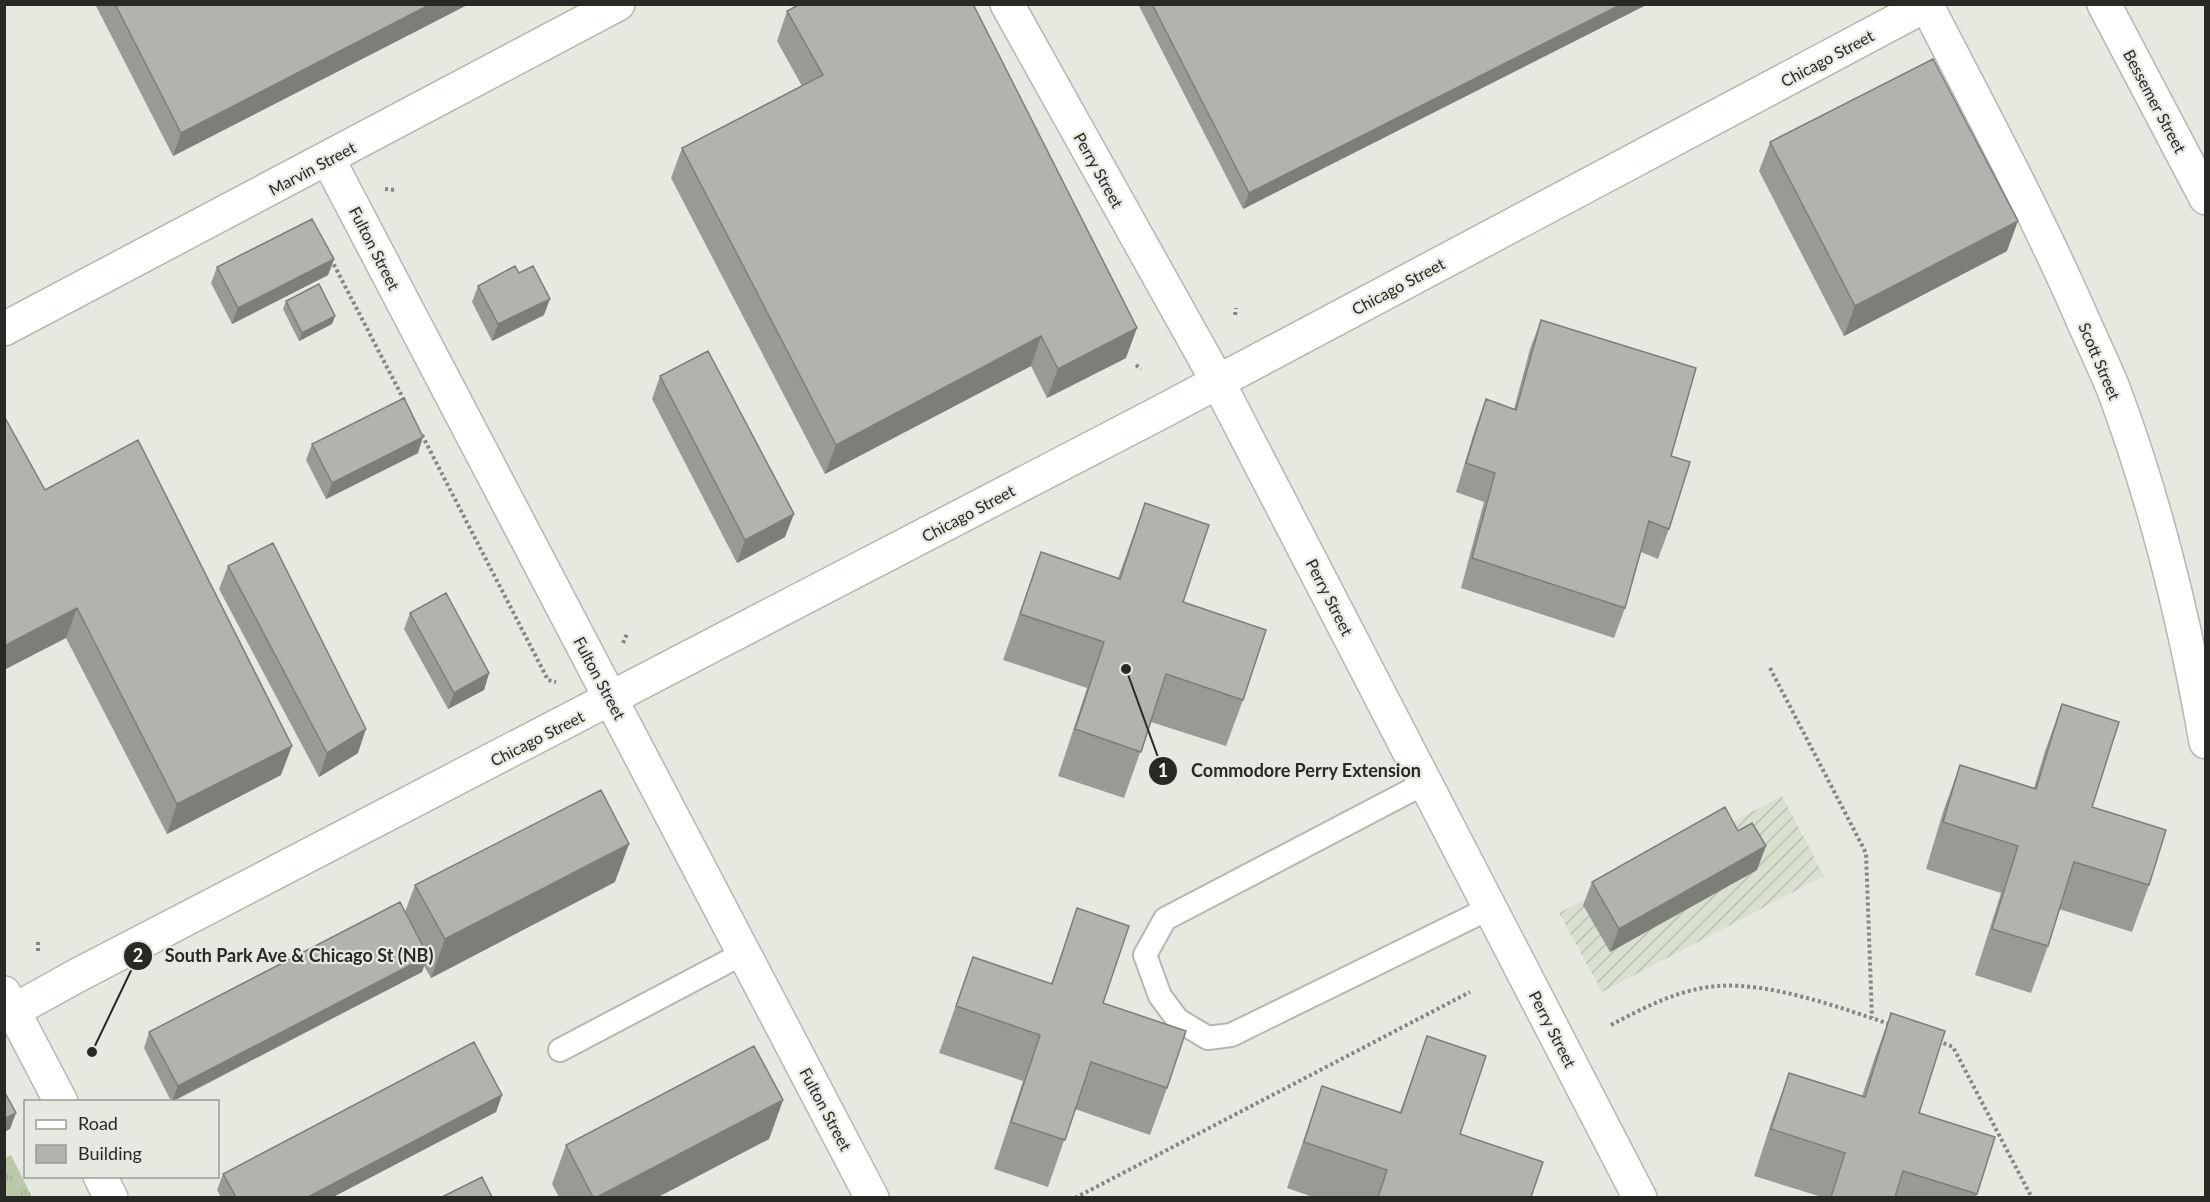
<svg xmlns="http://www.w3.org/2000/svg" width="2210" height="1202" font-family="Lato,sans-serif">
  <style>
    .industrial { fill: url(#industrial-furrows) }
    .grass { fill: url(#grass-tufts) }
    .lines { fill: none; stroke-linecap: round; stroke-linejoin: round }
    .service-casing { stroke: #b4b8af; stroke-width: 26 }
    .minor-casing { stroke: #b4b8af; stroke-width: 36 }
    .tertiary-casing { stroke: #b4b8af; stroke-width: 36 }
    .path { stroke: #848780; stroke-width: 4; stroke-dasharray: 3 3; stroke-linecap: butt }
    .service { stroke: #fff; stroke-width: 22 }
    .minor { stroke: #fff; stroke-width: 33 }
    .tertiary { stroke: #fff; stroke-width: 33 }
    .wall { fill: #989b94 }
    .shaded-wall { fill: #7c7e78 }
    .building { fill: #b1b4ac; stroke: #7c7e78; stroke-width: 1.5 }
    .labels { text-anchor: middle; dominant-baseline: central; stroke-width: 4.5; stroke-linejoin: round; paint-order: stroke }
    .street-label { font-size: 16px; fill: #272925; stroke: #e5e9e0 }
    .leader { fill: none; stroke: #272925; stroke-width: 2 }
    .callout-dot { fill: #272925; stroke: #e5e9e0; stroke-width: 2 }
    .mark-label { font-size: 18px; text-anchor: middle; font-weight: bold; fill: #fff }
    .callout-label { font-size: 18px; text-anchor: middle; font-weight: bold; fill: #272925; stroke: #e5e9e0; stroke-width: 4.5; stroke-linejoin: round; paint-order: stroke }
  </style>
  <defs>
    <pattern id="industrial-furrows" width="10" height="10" patternUnits="userSpaceOnUse" patternTransform="scale(1.5)"><rect width="10" height="10" fill="#d9e0d0"/><path d="M-1 1l2-2M0 10L10 0M9 11l2-2" fill="none" stroke="#bac0b2"/></pattern>
    <pattern id="grass-tufts" width="24" height="20" patternUnits="userSpaceOnUse" patternTransform="scale(1.5)"><rect width="24" height="20" fill="#bac9a7"/><path d="M3 7l-1-3M5 7V3M7 7l1-3M15 17l-1-3M17 17v-4M19 17l1-3" fill="none" stroke="#a0ad90"/></pattern>
  </defs>
  <rect width="100%" height="100%" fill="#e5e9e0"/>
  <!-- industrial -->
  <path class="industrial" d="M1782 796 1824 876 1602 992 1559 913Z"/>
  <!-- grass -->
  <path class="grass" d="M11 1155 32 1197H5V1158Z"/>
  <g class="lines">
    <defs>
      <path id="service" d="M1425 783 1165 919 1145 955 1160 996 1178 1020 1208 1038 1231 1035 1490 908
        M560 1050 744 953"/>
      <path id="minor" d="M1007 4 1218 382 1640 1198
        M1926 4C1978 105 2032 205 2078 309 2089 335 2102 361 2113 388 2156 502 2185 622 2206 742
        M2104 4 2206 198
        M328 159 872 1198
        M4 329 618 4
        M4 1016 78 975 1163 411 1928 4"/>
      <path id="tertiary" d="M4 993 61 1102
        M100 1176 111 1198"/>
    </defs>
    <!-- service casing -->
    <use href="#service" class="service-casing"/>
    <!-- minor casing -->
    <use href="#minor" class="minor-casing"/>
    <!-- tertiary casing -->
    <use href="#tertiary" class="tertiary-casing"/>
    <!-- path -->
    <path class="path" d="M385 189 395 190
      M331 259 405 402
      M1235 315 1236 308
      M1136 365 1141 369
      M422 435 548 680 556 682
      M623 643 627 634
      M1770 668 1866 853 1872 1018
      M38 951V941
      M1611 1025C1645 1007 1679 989 1718 986 1770 982 1842 1008 1892 1025
      M1938 1041 1953 1047 2032 1198
      M1075 1198 1470 992"/>
    <!-- service -->
    <use href="#service" class="service"/>
    <!-- minor -->
    <use href="#minor" class="minor"/>
    <!-- tertiary -->
    <use href="#tertiary" class="tertiary"/>
  </g>
  <!-- wall -->
  <path class="wall" d="M95 4H469L173 156Z
    M1138 4H1648L1243 209Z
    M787 11 1126 358 1047 398 1031 366 825 474 671 178 682 148 802 86 777 41Z
    M1770 142 2007 251 1844 336 1759 171Z
    M334 259 328 275 232 324 211 283 217 267Z
    M478 286 544 315 492 341 472 302Z
    M286 301 335 316 332 324 299 341 283 309Z
    M1541 320 1671 456 1669 529 1658 559 1641 552 1625 608 1614 638 1461 588 1484 502 1456 492 1475 429 1486 399 1514 409 1530 349Z
    M660 376 785 537 737 563 652 399Z
    M312 444 418 453 326 499 306 460Z
    M45 490 281 775 167 834 66 638Z
    M1145 503 1183 602 1243 700 1226 746 1151 722 1124 798 1058 776 1087 688 1003 660 1041 552 1118 578Z
    M228 566 358 753 319 777 219 589Z
    M410 613 489 673 484 690 448 709 404 629Z
    M2062 704 2092 807 2149 885 2132 932 2059 909 2048 946 2031 993 1975 975 2001 893 1926 869 1943 812 1960 765 2034 788 2045 751Z
    M1738 831 1757 870 1610 952 1583 905 1592 882Z
    M615 882 431 978 424 966 422 972 174 1101H171L144 1048 149 1032 405 912 415 885Z
    M1077 908 1103 1003 1167 1088 1150 1135 1075 1109 1048 1187 994 1169 1023 1081 939 1053 973 957 1051 984Z
    M1891 1013 1919 1113 1995 1137 1976 1197H1822L1754 1176 1772 1120 1789 1073 1862 1096 1874 1060Z
    M1427 1036 1460 1134 1531 1197H1313L1287 1188 1322 1086 1400 1112Z
    M502 1095 496 1112 333 1197H221L217 1190 223 1174Z
    M783 1100 769 1139 658 1197H559L552 1184 566 1145Z"/>
  <!-- shaded-wall -->
  <path class="shaded-wall" d="M431 4H469L173 156 181 133Z
    M1622 4H1648L1243 209 1249 193Z
    M2018 221 2007 251 1844 336 1855 306Z
    M334 259 328 275 232 324 238 308Z
    M550 299 544 315 492 341 498 324Z
    M335 316 332 324 299 341 302 333Z
    M1137 328 1126 358 1047 398 1058 369Z
    M1041 336 1031 366 825 474 836 445Z
    M423 437 418 453 326 499 332 483Z
    M794 514 785 537 737 563 745 540Z
    M77 608 66 638 4 670V646Z
    M489 673 484 690 448 709 454 693Z
    M366 729 358 753 319 777 327 753Z
    M292 746 281 775 167 834 177 804Z
    M629 844 615 882 431 978 445 939Z
    M1766 846 1757 870 1610 952 1619 929Z
    M428 956 422 972 172 1101 178 1086Z
    M502 1095 496 1112 333 1197H308Z
    M783 1100 769 1139 658 1197H597Z
    M16 1113 10 1129 4 1132V1119Z"/>
  <!-- building -->
  <path class="building" d="M115 4H431L181 133Z
    M800 4H973L1137 328 1058 369 1041 336 836 445 682 148 823 75 787 11Z
    M1152 4H1622L1249 193Z
    M1933 59 2018 221 1855 306 1770 142Z
    M312 219 334 259 238 308 217 267Z
    M515 266 519 273 533 266 550 299 498 324 478 286Z
    M319 284 335 316 302 333 286 301Z
    M1541 320 1696 368 1671 456 1690 462 1669 529 1649 521 1625 608 1472 558 1495 473 1466 463 1486 399 1516 410Z
    M708 351 794 514 745 540 660 376Z
    M404 398 423 437 332 483 312 444Z
    M4 416 45 490 138 440 292 746 177 804 77 608 4 646Z
    M1145 503 1209 525 1183 602 1266 630 1243 700 1166 674 1141 752 1075 729 1104 642 1020 614 1041 552 1120 579Z
    M273 543 366 729 327 753 228 566Z
    M446 593 489 673 454 693 410 613Z
    M2062 704 2119 722 2092 807 2166 830 2149 885 2074 862 2048 946 1992 929 2018 846 1943 822 1960 765 2036 789Z
    M601 790 629 844 445 939 415 885Z
    M1725 807 1738 831 1752 823 1766 846 1619 929 1592 882Z
    M400 902 428 956 178 1086 149 1032Z
    M1077 908 1129 926 1103 1003 1186 1031 1167 1088 1091 1062 1065 1140 1011 1122 1040 1035 956 1006 973 957 1052 984Z
    M1891 1013 1945 1031 1919 1113 1995 1137 1977 1194 1903 1171 1895 1197H1831L1845 1153 1771 1129 1789 1073 1865 1097Z
    M1427 1036 1486 1056 1460 1134 1543 1162 1531 1197H1378L1387 1170 1304 1142 1322 1086 1401 1113Z
    M474 1042 502 1095 308 1197H236L223 1174Z
    M754 1046 783 1100 597 1197H593L566 1145Z
    M4 1091 16 1113 4 1119Z
    M482 1177 492 1197H442Z"/>
  <g class="labels">
    <!-- street labels -->
    <g class="street-label">
      <text transform="translate(1827 58) rotate(-28)">Chicago Street</text>
      <text transform="translate(2155 101) rotate(62)">Bessemer Street</text>
      <text transform="translate(312 168) rotate(-28)">Marvin Street</text>
      <text transform="translate(1099 170) rotate(61)">Perry Street</text>
      <text transform="translate(375 248) rotate(63)">Fulton Street</text>
      <text transform="translate(1398 286) rotate(-28)">Chicago Street</text>
      <text transform="translate(2100 361) rotate(67)">Scott Street</text>
      <text transform="translate(968 513) rotate(-28)">Chicago Street</text>
      <text transform="translate(1330 597) rotate(63)">Perry Street</text>
      <text transform="translate(600 678) rotate(62)">Fulton Street</text>
      <text transform="translate(537 738) rotate(-27)">Chicago Street</text>
      <text transform="translate(1553 1029) rotate(63)">Perry Street</text>
      <text transform="translate(826 1109) rotate(62)">Fulton Street</text>
    </g>
  </g>
  <!-- callouts -->
  <path class="leader" d="M1126 669L1163 771M92 1052L138 956"/>
  <g class="callout-dot">
    <circle cx="1126" cy="669" r="6"/>
    <circle cx="92" cy="1052" r="6"/>
    <circle cx="1163" cy="771" r="15"/>
    <circle cx="138" cy="956" r="15"/>
  </g>
  <g class="mark-label">
    <text x="1163" y="777">1</text>
    <text x="138" y="962">2</text>
  </g>
  <g class="callout-label">
    <text x="1306" y="777">Commodore Perry Extension</text>
    <text x="299" y="962">South Park Ave &amp; Chicago St (NB)</text>
  </g>
  <!-- border -->
  <rect width="2210" height="1202" fill="none" stroke="#272925" stroke-width="12"/>
  <!-- legend -->
  <rect x="24" y="1100" width="195" height="78" fill="#e5e9e0" stroke="#999c95" stroke-width="1.5"/>
  <rect x="36" y="1120" width="30" height="9" fill="#ffffff" stroke="#999c95" stroke-width="1.5"/>
  <text x="78" y="1130" font-size="18" fill="#272925">Road</text>
  <rect x="36" y="1145" width="30" height="18" fill="#b1b4ac" stroke="#999c95" stroke-width="1.5"/>
  <text x="78" y="1160" font-size="18" fill="#272925">Building</text>
</svg>
